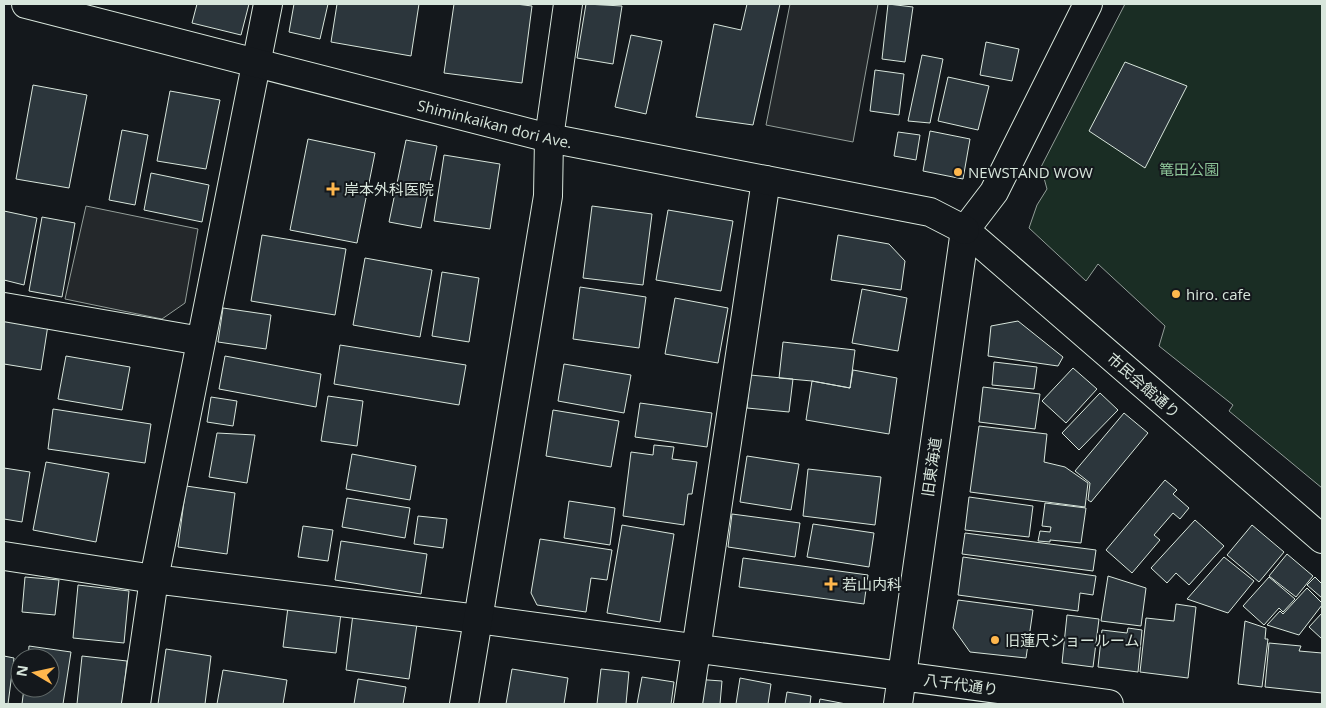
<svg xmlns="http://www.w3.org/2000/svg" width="1326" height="708" font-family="'Open Sans','Noto Sans JP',sans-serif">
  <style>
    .green { fill: #1a2d24; stroke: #939e99 }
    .parking { fill: #24282b; stroke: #939e99 }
    .building { fill: #2c363c; stroke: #d8e6dc }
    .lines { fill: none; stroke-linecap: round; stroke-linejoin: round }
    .minor-casing { stroke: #d8e6dc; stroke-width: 30 }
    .tertiary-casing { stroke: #d8e6dc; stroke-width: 30 }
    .minor { stroke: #14181c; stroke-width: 28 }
    .tertiary { stroke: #14181c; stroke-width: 28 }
    .poi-dot { fill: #ffb74d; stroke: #14181c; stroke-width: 2 }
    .labels { text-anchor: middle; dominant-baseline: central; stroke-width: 4; stroke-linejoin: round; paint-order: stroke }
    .street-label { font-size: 15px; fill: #d8e6dc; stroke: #14181c }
    .park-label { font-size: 15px; fill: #8ac095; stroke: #14181c }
    .poi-label { font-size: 15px; fill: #d8e6dc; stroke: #14181c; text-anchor: start }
  </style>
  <rect width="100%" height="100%" fill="#14181c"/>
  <!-- green -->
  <path class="green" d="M1125 4H1322V488L1229 411 1233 405 1159 346 1165 326 1098 264 1086 281 1029 228 1037 205 1047 189 1041 167Z"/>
  <!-- parking -->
  <path class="parking" d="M790 4H878L853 142 766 125Z
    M86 206 198 229 185 303 162 319 65 299Z"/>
  <!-- building -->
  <path class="building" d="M197 4H249L241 35 192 23Z
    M294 4H328L320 39 289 32Z
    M337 4H419L411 56 331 42Z
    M454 4H516L532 6 522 83 444 73Z
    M586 4 622 6 613 64 577 58Z
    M747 4H780L753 125 696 117 714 24 741 30Z
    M888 4 913 7 905 62 882 59Z
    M631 35 662 41 646 114 615 107Z
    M986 42 1019 49 1012 81 980 75Z
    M922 55 943 59 930 123 908 121Z
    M1125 62 1187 86 1145 168 1089 131Z
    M875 70 904 74 899 115 870 111Z
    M948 77 989 86 978 130 938 121Z
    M33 85 87 95 69 188 16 179Z
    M170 91 220 100 206 169 157 161Z
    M122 130 148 135 135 205 109 200Z
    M930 131 970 139 963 179 923 171Z
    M898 132 920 135 916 160 894 156Z
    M308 139 375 153 357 243 290 230Z
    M406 140 437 146 421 228 389 222Z
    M444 155 500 164 490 229 434 221Z
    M151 173 209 185 202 222 144 210Z
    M592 206 652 214 643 285 583 278Z
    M668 210 733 221 721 291 656 280Z
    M4 211 37 218 24 285 4 280Z
    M42 217 75 223 62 297 29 291Z
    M262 235 346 249 335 315 251 301Z
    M838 235 889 244 905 261 901 290 831 280Z
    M365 258 432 270 420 337 353 325Z
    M442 272 479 278 469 342 432 336Z
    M580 287 646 297 639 348 573 339Z
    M862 289 907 298 898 351 852 343Z
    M675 298 728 308 718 363 665 354Z
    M223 308 271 315 266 349 218 342Z
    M4 318 48 325 41 370 4 364Z
    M1018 321 1063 357 1058 366 988 356 991 326Z
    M783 342 855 350 850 388 812 381 779 378Z
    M340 345 466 365 459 405 334 384Z
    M66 356 130 367 122 410 58 399Z
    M225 356 321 374 316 407 219 389Z
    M994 362 1037 367 1034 389 992 385Z
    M564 364 631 375 624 413 558 401Z
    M1073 368 1097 389 1066 423 1042 401Z
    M853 370 897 378 889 434 806 420 812 381 850 388Z
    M750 375 793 379 789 412 747 408Z
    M983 387 1040 394 1035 429 979 422Z
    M1100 393 1118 410 1079 450 1062 433Z
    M328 396 363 401 357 446 321 441Z
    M211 397 237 401 233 426 207 422Z
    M640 403 712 413 707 447 635 437Z
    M53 409 151 424 145 463 48 449Z
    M553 410 619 421 611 467 546 456Z
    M1124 413 1148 433 1091 502 1088 500 1090 483 1075 471Z
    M979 426 1047 434 1044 462 1065 467 1088 483 1085 507 970 492Z
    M217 433 255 435 247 483 209 477Z
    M654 445 674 447 672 459 697 462 692 494H688L684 525 623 516 631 452 653 455Z
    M352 454 416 466 410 500 346 489Z
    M747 456 799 464 791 510 740 502Z
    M46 462 109 473 96 542 33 530Z
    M4 468 30 472 22 522 4 519Z
    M808 469 881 477 875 525 803 516Z
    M1165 480 1177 490 1173 494 1189 508 1180 519 1173 513 1154 535 1160 540 1132 573 1106 550Z
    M186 486 235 493 227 554 178 547Z
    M969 497 1033 506 1029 537 965 530Z
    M347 498 410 508 405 538 342 527Z
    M569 501 615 508 610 545 564 538Z
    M1045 503 1086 508 1081 543 1050 540V542L1038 541 1040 531 1050 532 1051 527 1042 526Z
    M732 514 800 523 795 557 728 547Z
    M418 516 447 519 443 548 414 544Z
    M1195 520 1224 546 1189 585 1176 573 1167 583 1151 568Z
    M813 524 874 533 869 567 807 557Z
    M622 525 674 534 660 622 607 613Z
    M1252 525 1284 552 1259 582 1227 555Z
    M303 526 333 530 328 561 298 557Z
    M965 533 1096 550 1093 571 962 554Z
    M540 539 612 550 607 580 591 578 586 612 537 605 531 593Z
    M341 541 427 554 421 594 335 580Z
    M1287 554 1313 576 1296 597 1269 576Z
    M963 557 1096 576 1093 595 1080 593 1078 611 958 595Z
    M1224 557 1254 581 1228 613 1187 599Z
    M743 558 868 575 864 604 739 587Z
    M1108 576 1146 588 1141 626 1101 621Z
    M25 577 59 580 55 615 22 612Z
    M1269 577 1295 599 1283 612 1279 608 1264 625 1243 606Z
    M1315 577 1322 584V598L1307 585Z
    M78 585 129 591 124 643 73 638Z
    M1307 588 1322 603V605L1299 635 1267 625 1280 611 1283 614Z
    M958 600 1033 610 1026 658 970 652 953 628Z
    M1176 604 1196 607 1188 678 1140 672 1146 618 1174 621Z
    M288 607 341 613 336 653 283 647Z
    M1322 613V639L1309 627Z
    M353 614 417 624 409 679 346 670Z
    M1067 615 1099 619 1093 667 1062 663Z
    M1245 621 1266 628 1265 639H1268L1262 687 1238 684Z
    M1128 628 1142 630 1138 672 1098 667 1102 630 1127 633Z
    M1269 643 1301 646 1299 651 1322 653V693L1265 687Z
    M29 646 71 652 63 704H22L24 688H50V658H28Z
    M166 649 211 656 205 704H158Z
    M4 656 14 658 8 704H4Z
    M82 656 127 661 122 704H77Z
    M512 669 568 678 564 704H506Z
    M601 669 629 672 626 704H597Z
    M223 670 287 680 283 704H217Z
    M642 677 674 682 671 704H637Z
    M740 678 771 684 768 704H736Z
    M358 679 406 687 403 704H354Z
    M694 679 722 681 720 704H692Z
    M787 692 811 696 810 704H785Z
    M820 699 846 704H819Z"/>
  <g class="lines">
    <defs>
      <path id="minor" d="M549 138 568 4
        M965 230 1322 539
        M4 307 201 341
        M4 556 154 579 478 619 1109 704
        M136 704 154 579 268 4
        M688 704 766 180
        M898 704 965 230 994 192 1088 4"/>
      <g id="tertiary">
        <path id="s1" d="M26 4 549 138 930 212 965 230"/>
        <path d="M464 704 548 196 549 138"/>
      </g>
    </defs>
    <!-- minor casing -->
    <use href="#minor" class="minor-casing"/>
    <!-- tertiary casing -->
    <use href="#tertiary" class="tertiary-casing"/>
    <!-- minor -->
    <use href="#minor" class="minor"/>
    <!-- tertiary -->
    <use href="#tertiary" class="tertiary"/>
  </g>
  <!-- markers -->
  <g class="poi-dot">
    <circle cx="958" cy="172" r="5"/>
    <path d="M330.5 181.5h5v5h5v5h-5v5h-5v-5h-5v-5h5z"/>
    <circle cx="1176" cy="294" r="5"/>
    <path d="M828.5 576.5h5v5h5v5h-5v5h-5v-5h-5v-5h5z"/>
    <circle cx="995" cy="640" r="5"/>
  </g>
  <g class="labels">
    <!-- street labels -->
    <g class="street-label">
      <text stroke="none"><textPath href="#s1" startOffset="484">Shiminkaikan dori Ave.</textPath></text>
      <text transform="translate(1144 385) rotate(41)">市民会館通り</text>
      <text transform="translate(931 467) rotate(-82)">旧東海道</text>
      <text transform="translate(961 684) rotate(8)">八千代通り</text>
    </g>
    <!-- park labels -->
    <g class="park-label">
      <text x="1189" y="169">篭田公園</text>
    </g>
    <!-- poi labels -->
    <g class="poi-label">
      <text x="968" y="172">NEWSTAND WOW</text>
      <text x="344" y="189">岸本外科医院</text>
      <text x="1186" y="294">hiro. cafe</text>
      <text x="842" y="584">若山内科</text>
      <text x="1005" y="640">旧蓮尺ショールーム</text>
    </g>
  </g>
  <!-- border -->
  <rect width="1326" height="708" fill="none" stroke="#d8e6dc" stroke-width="10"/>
  <!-- north arrow -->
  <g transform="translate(35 673) rotate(279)"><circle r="24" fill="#14181c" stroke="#626a69"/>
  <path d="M0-4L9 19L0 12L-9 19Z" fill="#ffb74d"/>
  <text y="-8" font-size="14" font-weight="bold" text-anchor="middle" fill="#d8e6dc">N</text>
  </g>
</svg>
